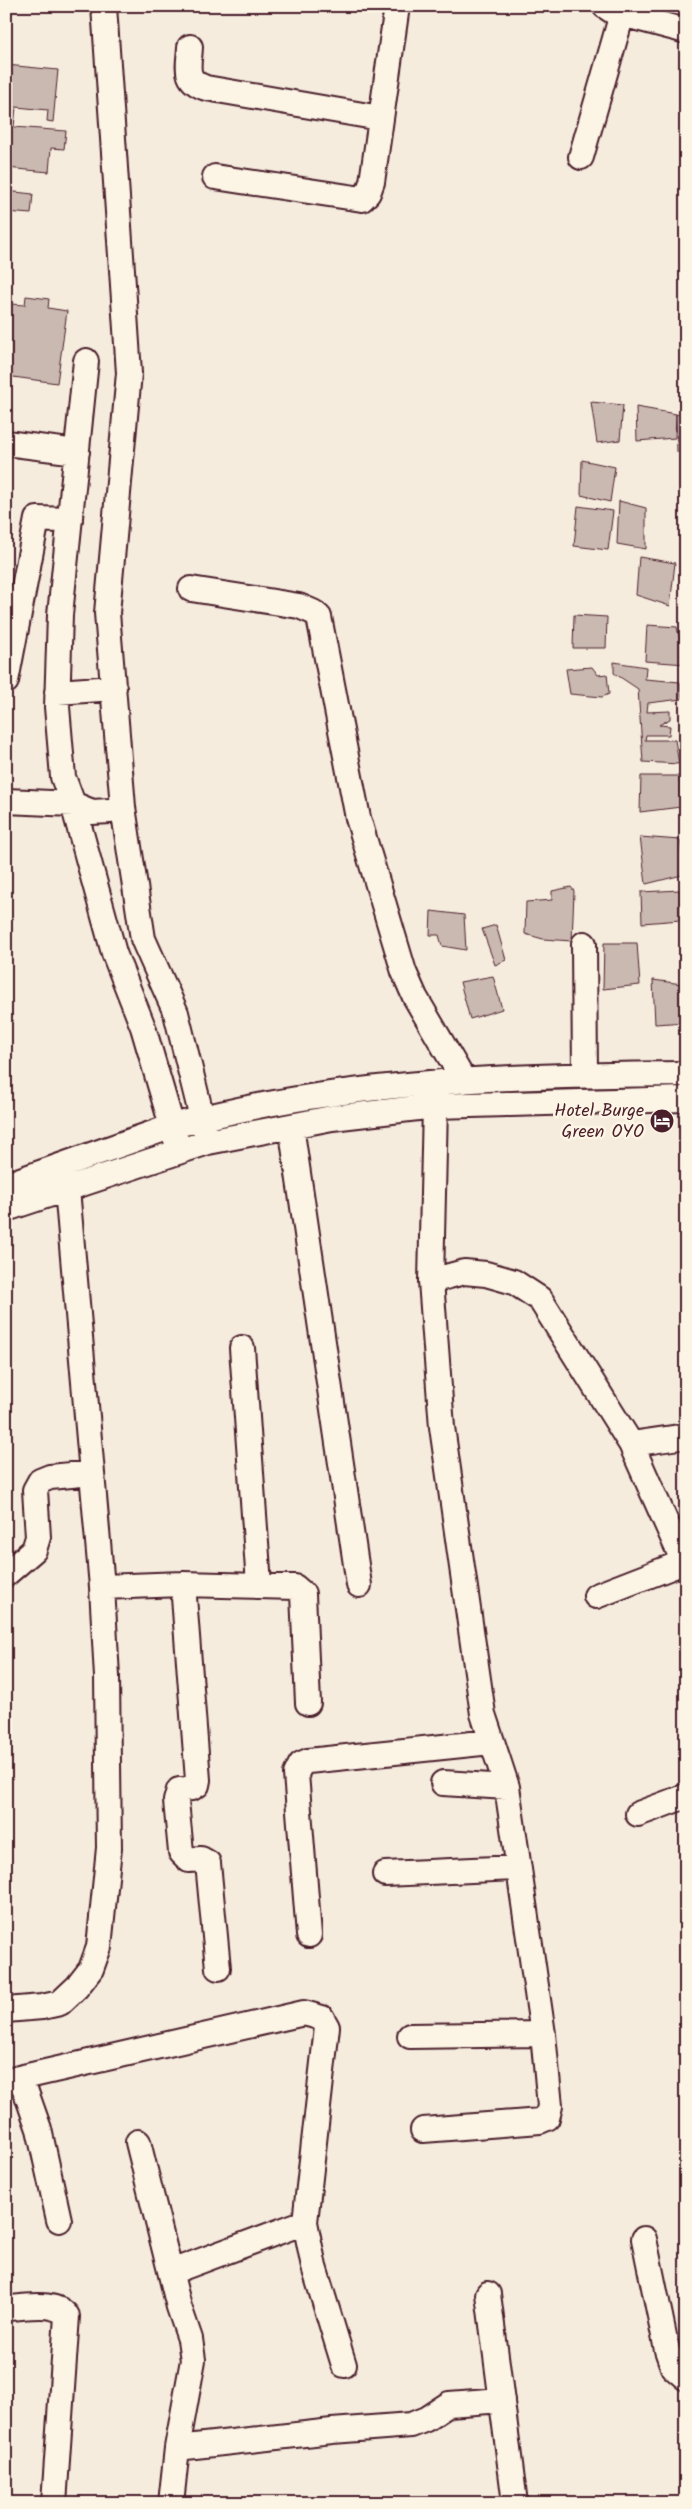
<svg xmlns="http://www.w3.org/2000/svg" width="692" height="2509" font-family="Kalam,sans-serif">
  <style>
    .building { fill: #cab9b1; stroke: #4a1f2b }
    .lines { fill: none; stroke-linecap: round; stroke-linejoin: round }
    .minor-casing { stroke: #4a1f2b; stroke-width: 28 }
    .minor { stroke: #fcf5e5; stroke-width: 24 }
    .labels { text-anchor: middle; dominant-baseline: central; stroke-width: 5; stroke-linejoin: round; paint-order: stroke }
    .poi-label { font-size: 18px; fill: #4a1f2b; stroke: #fcf5e5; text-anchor: end }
  </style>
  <rect width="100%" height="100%" fill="#f5ecde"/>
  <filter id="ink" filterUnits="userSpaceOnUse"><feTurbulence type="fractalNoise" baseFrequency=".02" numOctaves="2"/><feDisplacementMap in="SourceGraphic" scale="10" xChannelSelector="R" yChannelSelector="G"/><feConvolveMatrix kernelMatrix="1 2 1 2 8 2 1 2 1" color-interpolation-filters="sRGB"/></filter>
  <g filter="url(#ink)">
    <!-- building -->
    <path class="building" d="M6 65 58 70 53 122 47 121 48 110 16 107 14 127 66 131 64 149 51 148 49 172 6 168Z
      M6 191 33 194 31 214 6 212Z
      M26 296 49 299 48 308 67 311 57 383 6 376V344L11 304 25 305Z
      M591 402 623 405 620 440 597 443Z
      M636 407 676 414 675 438 637 441Z
      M676 414 686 417V452H677Z
      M582 460 615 467 610 502 581 495Z
      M619 501 646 508V549L617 544Z
      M578 506 613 511 608 550 574 546Z
      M639 557 675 563 670 606 636 595Z
      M574 615 607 617 606 648H573Z
      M647 625 677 627 680 640 684 645 686 636V664L645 661Z
      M614 662 646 667 645 679 680 682 682 699 648 703 647 712 670 711V719L659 725 670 726 669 735H646L645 740H675L679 764 643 762 638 689 614 673Z
      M592 667 598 675 607 674 609 694 602 697 570 694 566 669Z
      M641 776H679L681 807 640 812Z
      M640 837 680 840 686 874 646 884Z
      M571 887 574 891 572 941 543 939 525 934 526 902 552 900V891Z
      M680 890 681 920 642 923 641 892Z
      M431 911 464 915 466 950 442 946 439 935H430Z
      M496 925 506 960 495 965 482 929Z
      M604 943H637L640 985 603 989Z
      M493 976 502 1009 470 1019 460 982Z
      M653 980 682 984 686 1022 655 1024Z"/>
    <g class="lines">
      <defs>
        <path id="minor" d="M104 6 129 373 107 613 123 807 143 939 176 1013 208 1142
          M605 6 614 12 686 31
          M190 47C189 67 183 80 206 88L380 118
          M581 157 622 14
          M215 177 362 199 368 193 372 182 397 6
          M86 361 60 615 57 707 63 777 73 804 114 953 143 1027 179 1150
          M6 443 77 452
          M191 589 299 606 313 612 319 617 358 818 404 972 415 997 464 1081
          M6 681 37 519 70 520
          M57 692 114 688
          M6 801 73 804 92 812 110 811 123 807
          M584 944 585 1075
          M291 1126 359 1585
          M6 1185 173 1126C338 1080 515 1075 686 1074
          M6 1209 208 1142 332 1118 435 1106 686 1099
          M431 1281 464 1272 486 1274 514 1282 540 1299 631 1444 686 1567
          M242 1348 259 1584
          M631 1444 686 1436
          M6 1574 34 1550 38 1537 35 1490 40 1481 50 1477 92 1473
          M183 1584 198 1780 197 1785 192 1788 179 1790 176 1801 181 1852 189 1860 201 1859 208 1863 218 1968
          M102 1587 183 1584 295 1587 303 1594 308 1703
          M596 1596 684 1562
          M443 1783 507 1787
          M638 1814 686 1796
          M385 1874 518 1868
          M309 1935 296 1774 301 1764 308 1761 491 1742
          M6 2010 42 2007 60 2003 77 1987 91 1969 99 1947 109 1848 107 1677 102 1587 67 1189
          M410 2036 543 2034
          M21 2078 39 2129 59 2220
          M6 2081 304 2013 322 2018 327 2027 305 2222 314 2267 344 2365
          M423 2130 540 2121 547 2118 550 2106 543 2034 507 1787 483 1714 442 1427 431 1281 435 1106
          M138 2142 179 2307 190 2339 193 2360 177 2448 171 2503
          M644 2239 667 2350 673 2367 686 2378
          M171 2272 305 2222
          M488 2294 515 2503
          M6 2308C25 2308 55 2300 67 2316L54 2503
          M177 2448 332 2431 411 2425 426 2419 449 2404 502 2400"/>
      </defs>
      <!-- minor casing -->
      <use href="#minor" class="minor-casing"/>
      <!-- minor -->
      <use href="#minor" class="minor"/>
    </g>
  </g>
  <!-- icons -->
  <defs>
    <symbol id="hotel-disc" viewBox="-11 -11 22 22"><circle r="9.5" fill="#4a1f2b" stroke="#fcf5e5"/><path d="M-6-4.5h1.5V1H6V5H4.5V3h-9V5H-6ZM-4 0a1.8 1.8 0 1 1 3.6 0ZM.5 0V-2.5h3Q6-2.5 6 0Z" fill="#fff"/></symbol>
  </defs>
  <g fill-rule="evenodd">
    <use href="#hotel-disc" x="648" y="1107" width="28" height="28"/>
  </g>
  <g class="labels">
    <!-- poi labels -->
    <g class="poi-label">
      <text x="644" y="1111">Hotel Burge<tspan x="644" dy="21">Green OYO</tspan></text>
    </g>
  </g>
  <!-- margin -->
  <rect width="692" height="2509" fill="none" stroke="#fcf5e5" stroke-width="25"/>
  <rect x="12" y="12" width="667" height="2484" fill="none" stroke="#4a1f2b" stroke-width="2" filter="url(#ink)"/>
</svg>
